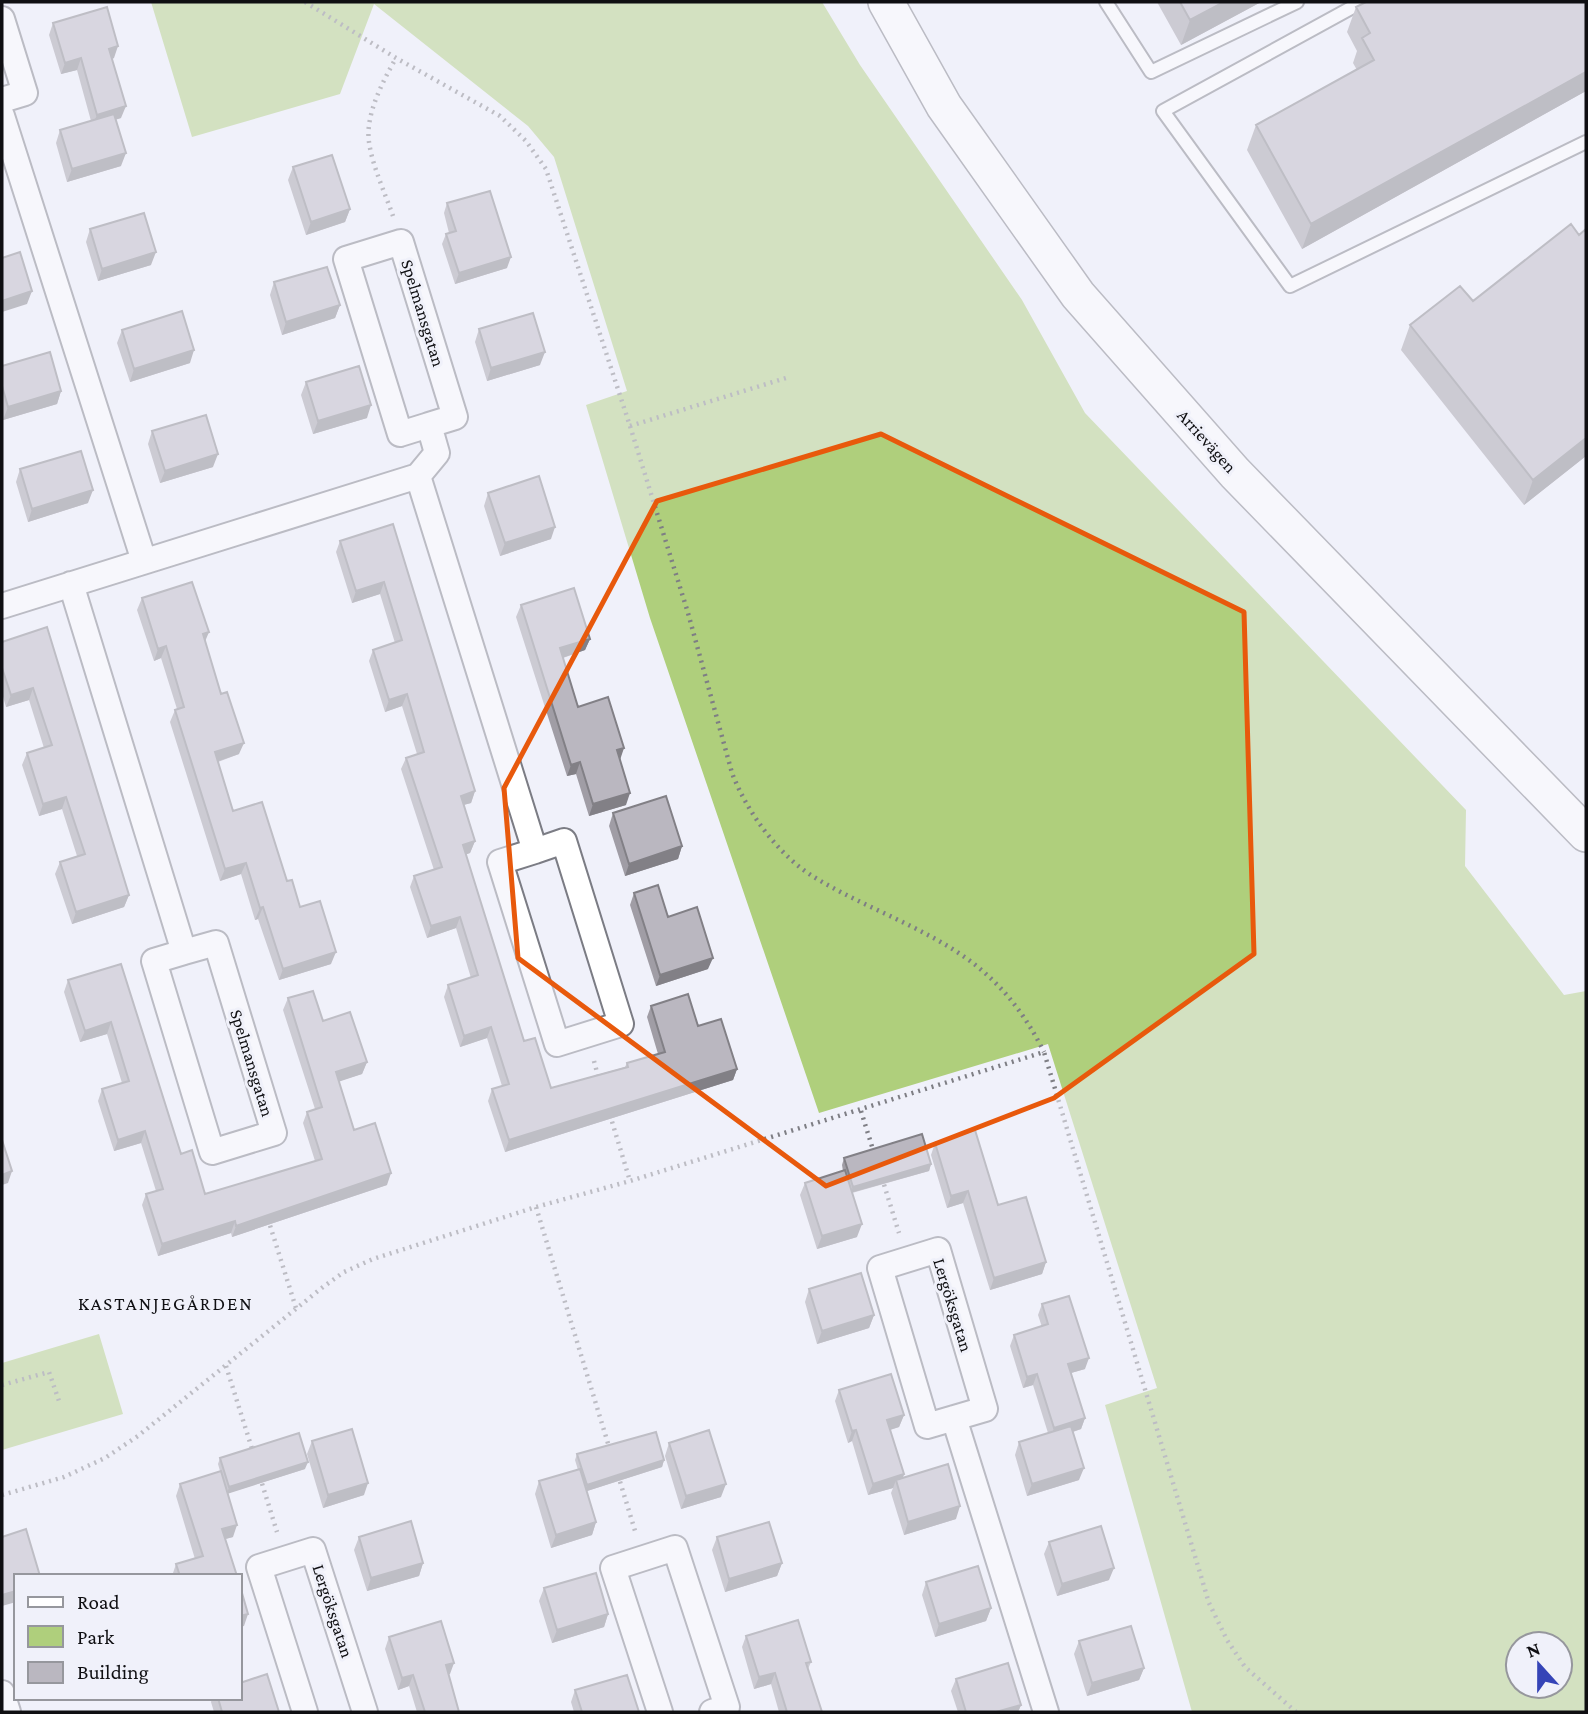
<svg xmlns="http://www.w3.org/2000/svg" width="1588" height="1714" font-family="'Crimson Pro',serif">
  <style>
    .green { fill: #afcf7c; fill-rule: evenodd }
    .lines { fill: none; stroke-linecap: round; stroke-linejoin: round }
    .lane-casing { stroke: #7b7c84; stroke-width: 16 }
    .street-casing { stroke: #7b7c84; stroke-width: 28 }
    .secondary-casing { stroke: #7b7c84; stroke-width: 38 }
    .path { stroke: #7e7e84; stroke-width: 4.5; stroke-dasharray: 2 5; stroke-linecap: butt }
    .lane { stroke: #fff; stroke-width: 12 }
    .street { stroke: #fff; stroke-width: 24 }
    .secondary { stroke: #fff; stroke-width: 35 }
    .wall { fill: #a09da5 }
    .shaded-wall { fill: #828086 }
    .building { fill: #bab7c0; stroke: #828086; stroke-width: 2 }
    .marked { fill: none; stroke: #e8590c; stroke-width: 5; stroke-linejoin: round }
    .labels { text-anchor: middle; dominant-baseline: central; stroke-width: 6; stroke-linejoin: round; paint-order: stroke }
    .street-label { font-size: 18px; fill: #0f0f12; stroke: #f0f1fa }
    .neighbourhood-label { font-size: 19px; letter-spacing: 2px; fill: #0f0f12; stroke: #f0f1fa }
  </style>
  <rect width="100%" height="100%" fill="#f0f1fa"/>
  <!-- green -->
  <path class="green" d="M151 2H822L860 65 1022 300 1085 413 1466 810 1465 866 1564 995 1586 991V1712H1192L1105 1405 1157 1388 1048 1044 819 1113 650 618 586 405 627 391 554 157 528 126 374 4 340 94 192 137ZM1518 1644H1560V1686H1518Z
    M99 1334 123 1414 2 1450V1363Z"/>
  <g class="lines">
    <defs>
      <path id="lane" d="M1106 2 1151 72 1297 2
        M1362 2 1163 111 1290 286 1586 142"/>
      <path id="street" d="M2 19 25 93 2 100
        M2 116 144 561
        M418 476 535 851 500 862 557 1044 621 1024 564 841 535 851
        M71 584 184 952 154 961 212 1152 274 1133 216 943 184 952
        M2 606 418 476 437 453 429 425 455 417 401 242 346 259 400 434 429 425
        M938 1250 985 1409 927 1426 880 1268Z
        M954 1418 1046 1712
        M2 1693 8 1712
        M305 1712 259 1567 313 1550 365 1712
        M660 1712 613 1568 675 1548 727 1707 712 1712"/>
      <path id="secondary" d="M886 2 944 106 1078 295 1235 473 1586 834"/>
    </defs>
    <!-- lane casing -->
    <use href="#lane" class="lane-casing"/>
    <!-- street casing -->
    <use href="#street" class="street-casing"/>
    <!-- secondary casing -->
    <use href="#secondary" class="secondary-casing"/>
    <!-- path -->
    <path class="path" d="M305 2 396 58 500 116 526 141 546 169 630 426 688 613 732 773C747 812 778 855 814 877 863 907 919 925 966 958 1001 983 1025 1014 1044 1052
      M393 216C385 193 372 165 369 142 365 115 383 81 396 58
      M630 426 786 378
      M594 1061 599 1080
      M861 1111 874 1153
      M610 1115 630 1181
      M882 1178 899 1233
      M536 1207 610 1450
      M268 1219 296 1308
      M226 1366 253 1452
      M2 1385 49 1372 60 1404
      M618 1475 636 1534
      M260 1477 277 1532
      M2 1495 64 1477 105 1458 138 1436 323 1287 344 1272 373 1259 536 1207 630 1181 1044 1052 1209 1603 1227 1640 1245 1667 1296 1712"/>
    <!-- lane -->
    <use href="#lane" class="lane"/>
    <!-- street -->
    <use href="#street" class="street"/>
    <!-- secondary -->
    <use href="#secondary" class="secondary"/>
  </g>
  <!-- wall -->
  <path class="wall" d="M1157 2H1261L1181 45Z
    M1586 2V91L1302 249 1247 150 1256 125 1357 70 1353 63 1357 51 1347 32 1356 7Z
    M53 23 114 58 112 59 121 118 115 120 121 166 67 182 56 143 60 130 91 121 77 70 61 74 49 35Z
    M293 167 350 209 345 222 306 235 288 180Z
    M447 203 507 268 455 284 442 244 446 234 449 233 444 213Z
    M90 229 151 265 98 281 86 242Z
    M274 282 340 305 335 318 282 335 270 295Z
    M1410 325 1586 456 1524 505 1401 350Z
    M479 329 540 365 487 381 475 342Z
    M122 330 190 363 130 382 117 343Z
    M2 366 61 391 57 404 3 420 2 414Z
    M306 382 367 418 313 434 301 395Z
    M152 431 213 467 160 483 148 444Z
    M20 469 88 503 28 522 16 482Z
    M488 493 551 539 500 556 484 506Z
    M393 524 475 791 471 803 463 805 475 841 470 853 466 854 524 1041 551 1088 625 1067 627 1063 658 1054 647 1017 651 1006 698 1026 737 1069 733 1080 505 1152 488 1101 492 1089 502 1086 487 1038 460 1047 444 997 448 985 471 978 456 928 427 938 410 887 414 876 434 870 401 769 406 758 417 754 402 706 385 712 369 661 373 650 395 643 380 594 352 603 336 552 340 541Z
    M142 598 205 642 239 754 218 762 233 811 287 881 331 964 279 980 258 919 255 920 241 874 220 881 170 722 175 710 177 709 161 658 154 661 137 610Z
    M521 605 590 639 585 650 563 658 578 707 620 759 626 805 589 816 576 774 567 776 516 617Z
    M47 627 129 895 124 907 72 924 55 874 60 862 77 856 62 809 39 816 22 765 27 753 44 748 29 700 6 707 2 693V642Z
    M613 813 682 846 678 859 625 876 609 826Z
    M634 893 668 917 708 969 656 986 630 905Z
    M121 964 181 1154 205 1194 315 1161 303 1123 307 1112 315 1109 283 1010 288 998 323 1021 367 1062 362 1074 339 1081 354 1130 387 1185 232 1237 231 1233 158 1256 142 1205 146 1194 156 1191 141 1143 114 1151 98 1101 102 1089 122 1083 107 1034 80 1042 64 992 68 980Z
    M935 1143 1046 1262 1042 1274 990 1290 963 1203 947 1208 931 1155Z
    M844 1158 931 1164 929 1171 852 1193 857 1237 817 1249 800 1195 805 1183 843 1171 842 1165Z
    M809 1289 874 1315 869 1328 817 1344 805 1302Z
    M1042 1304 1085 1369 1071 1373 1085 1418 1081 1429 1073 1432 1079 1480 1027 1496 1015 1455 1019 1442 1048 1433 1033 1385 1023 1388 1010 1346 1014 1335 1042 1327 1038 1315Z
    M839 1390 904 1415 899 1427 890 1430 904 1474 903 1478 956 1519 904 1535 891 1493 893 1488 868 1495 852 1441 848 1443 835 1401Z
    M312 1441 364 1495 323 1508 307 1454Z
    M669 1443 721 1497 681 1509 665 1456Z
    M577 1454 664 1460 662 1467 587 1491 596 1522 592 1535 551 1548 535 1494 539 1481 578 1470 575 1460Z
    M220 1458 305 1469 228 1493 233 1537 225 1539 237 1576H172L176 1564 195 1559 176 1496 180 1484 220 1471 218 1464Z
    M359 1537 423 1563 419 1576 367 1591 354 1550Z
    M717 1537 782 1563 777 1576 725 1592 712 1550Z
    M1049 1542 1109 1580 1057 1596 1044 1554Z
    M926 1582 991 1608 986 1621 935 1637 922 1595Z
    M544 1588 608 1614 604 1627 552 1643 539 1601Z
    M746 1636 811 1662 808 1669 822 1712H779L771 1684 754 1689 742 1647Z
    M389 1637 454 1663 448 1674 459 1712H417L409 1686 398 1690 385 1649Z
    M1079 1641 1144 1668 1139 1680 1087 1696 1074 1654Z
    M956 1679 1021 1705 1018 1712H958L951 1691Z
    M575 1690 639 1712H574L571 1702Z
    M212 1698H240L279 1712H214L211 1702Z"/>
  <!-- shaded-wall -->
  <path class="shaded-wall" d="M1224 2H1261L1181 45 1190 20Z
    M118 46 114 58 105 61 109 49Z
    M81 58 77 70 61 74 65 63Z
    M1586 72V91L1302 249 1311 224Z
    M126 106 121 118 92 126 97 115Z
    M126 153 121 166 67 182 72 169Z
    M350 209 345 222 306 235 311 222Z
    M156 252 151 265 98 281 102 269Z
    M511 257 507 268 455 284 459 273Z
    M32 291 27 304 2 312V301Z
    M340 305 335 318 282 335 286 322Z
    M194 350 190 363 130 382 134 369Z
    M545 352 540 365 487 381 491 368Z
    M61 391 57 404 3 420 8 407Z
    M371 405 367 418 313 434 318 421Z
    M1586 438V456L1524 505 1533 480Z
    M218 454 213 467 160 483 165 471Z
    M93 490 88 503 28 522 32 509Z
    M555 527 551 539 500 556 505 543Z
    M384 582 380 594 352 603 356 591Z
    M209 632 204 644 203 634Z
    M590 639 585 650 556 660 560 648Z
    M166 646 161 658 154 661 158 649Z
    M33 688 29 700 6 707 11 695Z
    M407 694 402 706 385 712 389 700Z
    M244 743 239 754 210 764 215 752Z
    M624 748 620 760 617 750Z
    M580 762 576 774 567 776 571 765Z
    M475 791 471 803 456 807 461 796Z
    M630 793 626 805 589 816 593 804Z
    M66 797 62 809 39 816 43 804Z
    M475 841 470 853 459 857 463 845Z
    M682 846 678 859 625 876 629 864Z
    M246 863 241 874 220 881 225 869Z
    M129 895 124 907 72 924 76 912Z
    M263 907 258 919 255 920 260 908Z
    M460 917 456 928 427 938 431 926Z
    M336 952 331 964 279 980 283 969Z
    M713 958 708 969 656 986 660 975Z
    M111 1022 107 1034 80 1042 85 1031Z
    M491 1027 487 1038 460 1047 464 1036Z
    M367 1062 362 1074 332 1084 336 1072Z
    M737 1069 733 1080 505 1152 509 1140Z
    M145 1131 141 1143 114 1151 118 1140Z
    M931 1164 929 1171 850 1193 853 1187Z
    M12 1171 8 1183 2 1185V1175Z
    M391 1173 387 1185 232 1237 236 1226Z
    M968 1191 963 1203 947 1208 951 1196Z
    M235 1221 231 1233 158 1256 162 1244Z
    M862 1224 857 1237 817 1249 822 1236Z
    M1046 1262 1042 1274 990 1290 994 1278Z
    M874 1315 869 1328 817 1344 822 1331Z
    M1089 1358 1085 1369 1064 1375 1068 1364Z
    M1037 1374 1033 1385 1023 1388 1027 1377Z
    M904 1415 899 1427 883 1432 887 1420Z
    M1085 1418 1081 1429 1050 1439 1054 1428Z
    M856 1430 852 1441 848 1443 852 1431Z
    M664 1460 662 1467 584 1492 587 1485Z
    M308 1462 305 1469 227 1494 229 1487Z
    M1084 1468 1079 1480 1027 1496 1032 1484Z
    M904 1474 900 1485 896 1480 893 1488 868 1495 873 1484Z
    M368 1483 364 1495 323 1508 328 1495Z
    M726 1484 721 1497 681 1509 686 1496Z
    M960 1506 956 1519 904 1535 908 1522Z
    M596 1522 592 1535 551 1548 556 1535Z
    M237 1525 233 1537 218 1541 222 1529Z
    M423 1563 419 1576 367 1591 371 1578Z
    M782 1563 777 1576 725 1592 729 1579Z
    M1114 1568 1109 1580 1057 1596 1062 1584Z
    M16 1591V1602L2 1606V1595Z
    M991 1608 986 1621 935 1637 939 1624Z
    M248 1614 244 1626 240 1627V1616Z
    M608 1614 604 1627 552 1643 557 1630Z
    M454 1663 450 1674 441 1677 446 1665Z
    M1144 1668 1139 1680 1087 1696 1092 1683Z
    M775 1673 771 1684 754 1689 759 1677Z
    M413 1675 409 1686 398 1690 402 1678Z
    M1021 1705 1018 1712H996Z"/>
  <!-- building -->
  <path class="building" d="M1180 2H1224L1190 20Z
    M1366 2H1586V72L1311 224 1256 125 1374 60 1362 38 1370 33 1356 7Z
    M107 7 118 46 109 49 126 106 97 115 81 58 65 63 53 23Z
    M114 114 126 153 72 169 60 130Z
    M332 155 350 209 311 222 293 167Z
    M490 191 511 257 459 273 446 234 456 231 447 203Z
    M144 213 156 252 102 269 90 229Z
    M1571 224 1579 235 1586 229V438L1533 480 1410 325 1460 286 1473 301Z
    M20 252 32 291 2 301V258Z
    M327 267 340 305 286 322 274 282Z
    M182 311 194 350 134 369 122 330Z
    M533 313 545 352 491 368 479 329Z
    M50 352 61 391 8 407 2 386V366Z
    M359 366 371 405 318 421 306 382Z
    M206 415 218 454 165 471 152 431Z
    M81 451 93 490 32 509 20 469Z
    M539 476 555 527 505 543 488 493Z
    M393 524 475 791 461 796 475 841 463 845 524 1041 535 1038 551 1088 628 1067 627 1063 665 1052 651 1006 688 994 698 1026 721 1019 737 1069 509 1140 492 1089 509 1084 491 1027 464 1036 448 985 478 975 460 917 431 926 414 876 442 867 406 758 424 752 407 694 389 700 373 650 402 640 384 582 356 591 340 541Z
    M192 582 209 632 203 634 221 694 227 692 244 743 215 752 233 811 262 802 287 881 292 880 300 907 320 901 336 952 283 969 263 907 260 908 246 863 225 869 175 710 184 707 166 646 158 649 142 598Z
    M574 588 590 639 560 648 578 707 608 697 624 748 617 750 630 793 593 804 580 762 571 765 521 605Z
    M47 627 129 895 76 912 60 862 85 854 66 797 43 804 27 753 52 745 33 688 11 695 2 668V642Z
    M666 796 682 846 629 864 613 813Z
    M658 885 668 917 697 907 713 958 660 975 634 893Z
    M121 964 181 1154 192 1150 205 1194 322 1159 307 1112 322 1107 288 998 313 991 323 1021 350 1012 367 1062 336 1072 354 1130 375 1123 391 1173 236 1226 235 1221 162 1244 146 1194 163 1189 145 1131 118 1140 102 1089 129 1081 111 1022 85 1031 68 980Z
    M975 1130 998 1205 1026 1197 1046 1262 994 1278 968 1191 951 1196 935 1143Z
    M922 1134 931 1164 853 1187 844 1158Z
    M2 1140 12 1171 2 1175Z
    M845 1170 862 1224 822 1236 805 1183Z
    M861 1273 874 1315 822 1331 809 1289Z
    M1069 1296 1089 1358 1068 1364 1085 1418 1054 1428 1037 1374 1027 1377 1014 1335 1048 1324 1042 1304Z
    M891 1374 904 1415 887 1420 904 1474 873 1484 856 1430 852 1431 839 1390Z
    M1071 1426 1084 1468 1032 1484 1019 1442Z
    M352 1429 368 1483 328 1495 312 1441Z
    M709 1430 726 1484 686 1496 669 1443Z
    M656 1432 664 1460 587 1485 577 1454Z
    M299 1433 308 1462 229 1487 220 1458Z
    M948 1464 960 1506 908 1522 896 1480Z
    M580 1469 596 1522 556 1535 539 1481Z
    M221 1471 237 1525 222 1529 237 1576H180L176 1564 203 1556 180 1484Z
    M411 1521 423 1563 371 1578 359 1537Z
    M769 1522 782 1563 729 1579 717 1537Z
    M1101 1526 1114 1568 1062 1584 1049 1542Z
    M26 1529 40 1576H16V1591L2 1595V1537Z
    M978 1566 991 1608 939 1624 926 1582Z
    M596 1573 608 1614 557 1630 544 1588Z
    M240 1586 248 1614 240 1616Z
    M798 1620 811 1662 806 1663 822 1712H787L775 1673 759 1677 746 1636Z
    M441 1621 454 1663 446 1665 459 1712H425L413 1675 402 1678 389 1637Z
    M1131 1626 1144 1668 1092 1683 1079 1641Z
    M1008 1663 1021 1705 996 1712H966L956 1679Z
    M267 1674 279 1712H222L218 1698H240V1683Z
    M627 1675 639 1712H582L575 1690Z"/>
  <!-- marked area -->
  <path d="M0 0H1588V1714H0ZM881 434 1244 612 1254 954 1054 1098 826 1186 518 958 504 788 657 501Z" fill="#f0f1fa" fill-opacity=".55" fill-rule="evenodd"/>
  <path class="marked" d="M881 434 1244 612 1254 954 1054 1098 826 1186 518 958 504 788 657 501Z"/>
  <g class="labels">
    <!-- street labels -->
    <g class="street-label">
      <text transform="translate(423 313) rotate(73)">Spelmansgatan</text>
      <text transform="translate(1207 441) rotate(48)">Arrievägen</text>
      <text transform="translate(252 1063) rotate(73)">Spelmansgatan</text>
      <text transform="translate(953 1305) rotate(73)">Lergöksgatan</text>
      <text transform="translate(333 1611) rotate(72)">Lergöksgatan</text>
    </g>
    <!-- neighbourhood labels -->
    <g class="neighbourhood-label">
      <text x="166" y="1303">KASTANJEGÅRDEN</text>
    </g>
  </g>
  <!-- border -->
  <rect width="1588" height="1714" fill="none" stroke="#0f0f12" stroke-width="7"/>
  <!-- legend -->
  <rect x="14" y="1574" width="228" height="126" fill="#f0f1fa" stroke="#96979d" stroke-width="2"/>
  <rect x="28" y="1597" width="35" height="10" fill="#ffffff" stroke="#96979d" stroke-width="2"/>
  <text x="77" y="1609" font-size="21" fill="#0f0f12">Road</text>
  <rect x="28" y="1626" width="35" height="21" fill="#afcf7c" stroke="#96979d" stroke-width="2"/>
  <text x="77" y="1644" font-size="21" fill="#0f0f12">Park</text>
  <rect x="28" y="1662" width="35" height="21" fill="#bab7c0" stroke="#96979d" stroke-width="2"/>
  <text x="77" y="1679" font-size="21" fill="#0f0f12">Building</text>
  <!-- north arrow -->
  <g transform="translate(1539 1665) rotate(339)"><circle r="33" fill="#f0f1fa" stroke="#96979d" stroke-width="2"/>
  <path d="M0-5L12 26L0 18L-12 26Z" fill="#3544b7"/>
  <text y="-10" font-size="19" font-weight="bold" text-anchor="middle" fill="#0f0f12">N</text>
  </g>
</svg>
